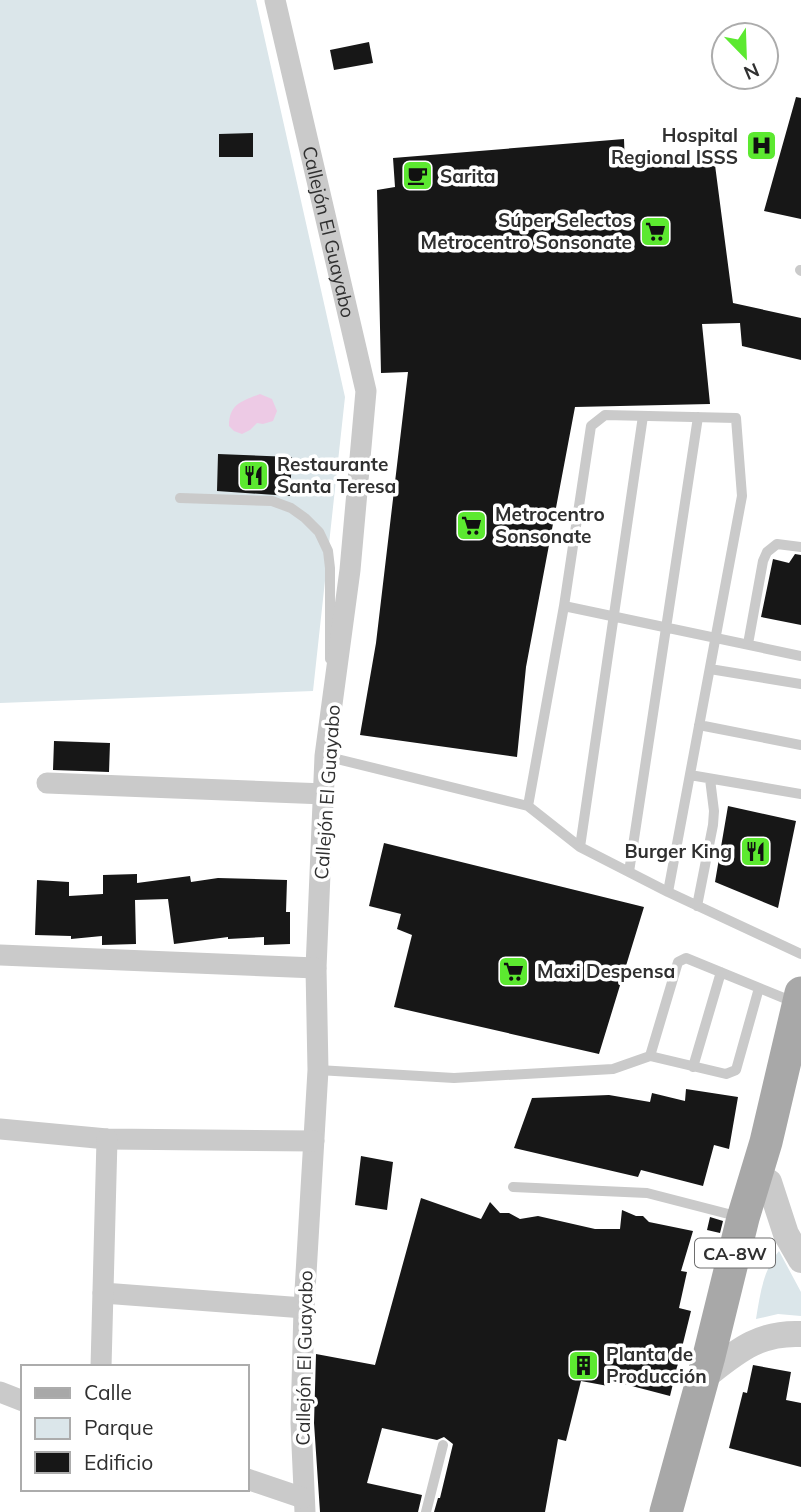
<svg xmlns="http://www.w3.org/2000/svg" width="801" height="1512" font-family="Mulish,sans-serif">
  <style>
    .green { fill: #dbe6ea }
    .water { fill: #edcae5 }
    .building { fill: #171717 }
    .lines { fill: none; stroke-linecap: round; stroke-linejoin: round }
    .service { stroke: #cacaca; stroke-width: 10 }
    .minor { stroke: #cacaca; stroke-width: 21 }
    .tertiary { stroke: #cacaca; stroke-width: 26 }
    .primary { stroke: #a8a8a8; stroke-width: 33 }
    .labels { text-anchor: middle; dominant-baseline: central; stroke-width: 7; stroke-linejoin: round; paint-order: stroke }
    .shield { fill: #fff; stroke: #6e6e6e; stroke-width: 2 }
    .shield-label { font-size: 18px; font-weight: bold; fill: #303030 }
    .poi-label { font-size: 19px; font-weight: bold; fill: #303030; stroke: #fff; text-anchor: start }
    .street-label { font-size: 19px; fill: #303030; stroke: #fff }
  </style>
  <rect width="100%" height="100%" fill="#fff"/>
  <!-- green -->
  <path class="green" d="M0 0H256L345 397 313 691 0 703Z
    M779 1251 801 1292V1316L778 1314 756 1319C760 1295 763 1270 779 1251Z"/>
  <!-- water -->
  <path class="water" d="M260 394 272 399 277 411 273 421 263 424 257 423 250 430 242 434 234 431 229 426C229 404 242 401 260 394Z"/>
  <!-- building -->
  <path class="building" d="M369 42 373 63 334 70 330 50Z
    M796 97 801 98V219L764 211Z
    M253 133V157H219V134Z
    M624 139 625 167 715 165 733 303 801 318V360L742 346 740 323 702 324 710 404 575 407 526 667 517 757 360 735 376 643 408 372 381 373 377 190 395 187 393 158Z
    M218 454 292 457 290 496 217 491Z
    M795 554 801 555V625L761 617 773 559 789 563Z
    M54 741 110 743 109 772 53 770Z
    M728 806 796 821 778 908 715 882Z
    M384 843 644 907 599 1054 394 1007 412 935 397 929 401 914 369 906Z
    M137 874V883L190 876 191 882 218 878 287 880 286 912H290V944L264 945V937L228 939V937L174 944 168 899 135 900 136 944 102 945V936L71 939V936L35 935 37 880 69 882V896L103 894V875Z
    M686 1089 738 1097 729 1149 714 1145 703 1186 641 1170 638 1177 514 1148 532 1098 609 1095 650 1102 652 1093 685 1101Z
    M361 1156 393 1162 387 1210 355 1205Z
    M421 1198 481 1219 490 1202 500 1213H509L520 1219 538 1216 595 1229H620L622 1210 636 1216H643L649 1222 693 1231 681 1271 687 1272 679 1308 691 1311 670 1396 609 1380 608 1386 581 1381 566 1441 558 1439 545 1512H434L438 1498H440L453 1444 444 1437 437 1440 382 1428 367 1483 422 1495 418 1512H320L314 1423 316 1354 375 1365Z
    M710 1217 723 1221 720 1233 707 1230Z
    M753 1365 791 1372 786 1400 801 1403V1467L729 1448 743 1392 747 1393Z"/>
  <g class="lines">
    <!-- service -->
    <path class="service" d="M800 270 801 271
      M180 498 272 501 291 508 305 518 319 532 328 551 330 568V659
      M564 606 801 656
      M748 644 763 561 767 552 777 544 801 547
      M710 669 801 684
      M699 725 801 745
      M325 756 528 806 580 847 668 892 801 954
      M690 775 801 794
      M528 806 564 606 591 426 605 415 736 418 742 496 668 892
      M580 847 643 416
      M629 872 698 417
      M697 906 713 825 714 811 710 779
      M759 988 736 1070 726 1074 650 1056 678 962 686 958 796 1003
      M693 1067 721 972
      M318 1070 454 1078 613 1069 650 1056
      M513 1187 647 1193 740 1217
      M426 1512 443 1445"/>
    <!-- minor -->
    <g class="minor">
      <path id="s1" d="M275 0 366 391 350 570 325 756 316 968 318 1070 304 1308 301 1423 305 1512"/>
      <path d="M47 783 325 794"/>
      <path d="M0 955 316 968"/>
      <path d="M0 1129 107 1139 314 1141"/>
      <path d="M103 1293 304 1308"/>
      <path d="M101 1367 107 1139"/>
      <path d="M0 1392 23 1401"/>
      <path d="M247 1479 303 1498"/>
    </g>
    <!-- tertiary -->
    <path class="tertiary" d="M769 1182 786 1234 801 1260
      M703 1378C735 1353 757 1332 801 1334"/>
    <!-- primary -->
    <path class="primary" d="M666 1512 709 1356 743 1218 766 1142 801 993"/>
  </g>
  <!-- icons -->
  <defs>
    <symbol id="hospital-square" viewBox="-11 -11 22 22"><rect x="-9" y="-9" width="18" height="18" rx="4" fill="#5ce930" stroke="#fff"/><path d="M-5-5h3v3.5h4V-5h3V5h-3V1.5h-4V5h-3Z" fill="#111"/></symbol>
    <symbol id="cafe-square" viewBox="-11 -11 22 22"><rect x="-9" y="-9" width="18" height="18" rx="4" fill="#5ce930" stroke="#fff"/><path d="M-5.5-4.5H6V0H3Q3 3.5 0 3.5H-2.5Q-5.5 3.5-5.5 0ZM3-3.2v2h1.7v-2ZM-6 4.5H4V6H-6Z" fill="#111"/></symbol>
    <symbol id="supermarket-square" viewBox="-11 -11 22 22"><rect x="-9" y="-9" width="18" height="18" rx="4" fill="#5ce930" stroke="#fff"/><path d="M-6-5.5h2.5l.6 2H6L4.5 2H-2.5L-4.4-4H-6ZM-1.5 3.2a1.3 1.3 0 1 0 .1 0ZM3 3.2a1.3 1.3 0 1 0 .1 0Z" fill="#111"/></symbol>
    <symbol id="restaurant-square" viewBox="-11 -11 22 22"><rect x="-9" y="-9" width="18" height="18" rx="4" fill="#5ce930" stroke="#fff"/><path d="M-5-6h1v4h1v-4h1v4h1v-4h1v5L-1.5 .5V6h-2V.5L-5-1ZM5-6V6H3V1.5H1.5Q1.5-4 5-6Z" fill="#111"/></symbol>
    <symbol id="building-square" viewBox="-11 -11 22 22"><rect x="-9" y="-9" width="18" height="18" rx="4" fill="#5ce930" stroke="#fff"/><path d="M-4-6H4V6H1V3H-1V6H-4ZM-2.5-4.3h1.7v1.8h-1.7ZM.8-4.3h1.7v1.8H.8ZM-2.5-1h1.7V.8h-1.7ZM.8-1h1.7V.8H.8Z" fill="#111"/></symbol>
  </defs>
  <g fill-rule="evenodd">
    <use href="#hospital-square" x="744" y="128" width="35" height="35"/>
    <use href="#cafe-square" x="400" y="158" width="35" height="35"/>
    <use href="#supermarket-square" x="638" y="214" width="35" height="35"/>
    <use href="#restaurant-square" x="236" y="458" width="35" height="35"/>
    <use href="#supermarket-square" x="454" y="508" width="35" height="35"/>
    <use href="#restaurant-square" x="738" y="834" width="35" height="35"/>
    <use href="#supermarket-square" x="496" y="954" width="35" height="35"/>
    <use href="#building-square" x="566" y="1348" width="35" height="35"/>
  </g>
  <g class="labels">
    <!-- shield labels -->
    <rect class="shield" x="695" y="1238.5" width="80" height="29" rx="5"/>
    <g class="shield-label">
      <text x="735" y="1253">CA-8W</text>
    </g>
    <!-- poi labels -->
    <g class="poi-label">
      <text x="738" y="135" text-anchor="end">Hospital<tspan x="738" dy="22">Regional ISSS</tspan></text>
      <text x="440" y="176">Sarita</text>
      <text x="632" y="220" text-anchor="end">Súper Selectos<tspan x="632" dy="22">Metrocentro Sonsonate</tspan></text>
      <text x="277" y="464">Restaurante<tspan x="277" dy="22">Santa Teresa</tspan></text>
      <text x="495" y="514">Metrocentro<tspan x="495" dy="22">Sonsonate</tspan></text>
      <text x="732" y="851" text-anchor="end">Burger King</text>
      <text x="537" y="971">Maxi Despensa</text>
      <text x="606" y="1354">Planta de<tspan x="606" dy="22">Producción</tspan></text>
    </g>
    <!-- street labels -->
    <g class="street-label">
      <text stroke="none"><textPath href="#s1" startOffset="238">Callejón El Guayabo</textPath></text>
      <text transform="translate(327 792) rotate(-86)">Callejón El Guayabo</text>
      <text transform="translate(304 1358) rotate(-89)">Callejón El Guayabo</text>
    </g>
  </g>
  <!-- legend -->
  <rect x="21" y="1365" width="228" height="126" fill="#ffffff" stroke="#acacac" stroke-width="2"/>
  <rect x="35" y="1388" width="35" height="10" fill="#a8a8a8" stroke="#acacac" stroke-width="2"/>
  <text x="84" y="1400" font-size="21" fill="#303030">Calle</text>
  <rect x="35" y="1418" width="35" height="21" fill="#dbe6ea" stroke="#acacac" stroke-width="2"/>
  <text x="84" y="1435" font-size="21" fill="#303030">Parque</text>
  <rect x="35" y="1452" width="35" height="21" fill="#171717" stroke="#acacac" stroke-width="2"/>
  <text x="84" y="1470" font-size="21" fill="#303030">Edificio</text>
  <!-- north arrow -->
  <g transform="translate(745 56) rotate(157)"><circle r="33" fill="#ffffff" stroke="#acacac" stroke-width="2"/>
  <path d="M0-5L12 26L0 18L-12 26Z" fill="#5ce930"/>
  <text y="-10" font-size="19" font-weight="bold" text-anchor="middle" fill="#303030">N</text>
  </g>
</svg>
